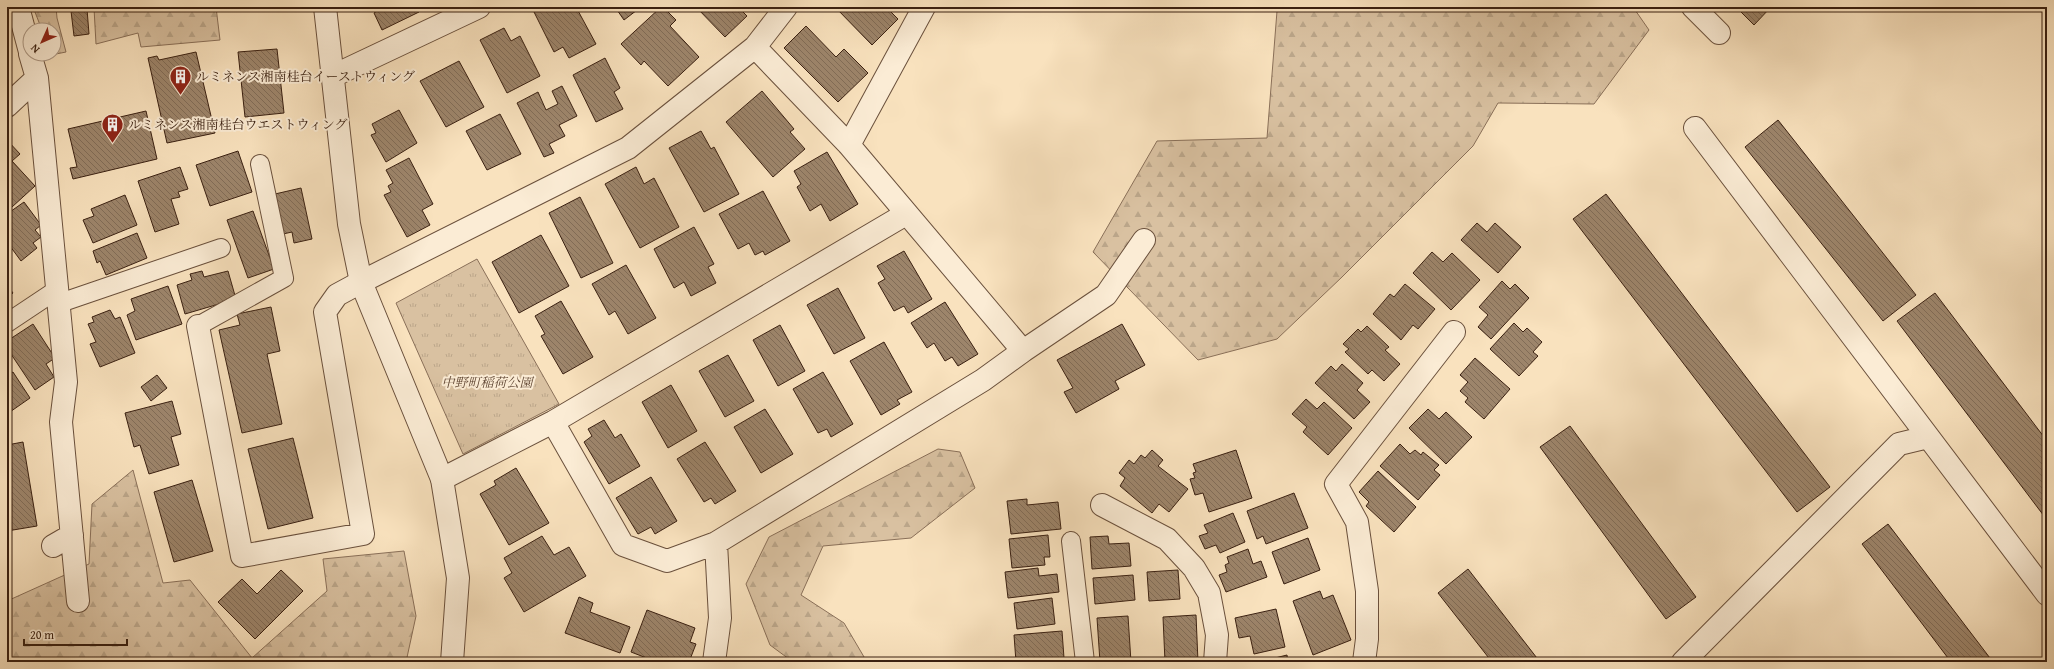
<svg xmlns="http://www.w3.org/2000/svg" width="2054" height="669" font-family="'Gentium Book Plus','Noto Serif JP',serif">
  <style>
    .grass { fill: url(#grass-tufts); stroke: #8a7059 }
    .forest { fill: url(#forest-firs); stroke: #8a7059 }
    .building { fill: url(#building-back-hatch); stroke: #3a2011 }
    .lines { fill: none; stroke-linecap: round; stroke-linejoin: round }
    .service-casing { stroke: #6a503c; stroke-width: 20 }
    .minor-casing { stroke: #6a503c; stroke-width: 24 }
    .tertiary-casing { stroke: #6a503c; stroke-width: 24 }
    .service { stroke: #fbecd5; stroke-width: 18 }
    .minor { stroke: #fbecd5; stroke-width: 22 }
    .tertiary { stroke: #fbecd5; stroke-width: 22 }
    .labels { text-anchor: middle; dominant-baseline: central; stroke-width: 4; stroke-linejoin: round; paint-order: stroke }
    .poi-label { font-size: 13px; fill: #3a2011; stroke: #fbecd5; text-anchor: start }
    .park-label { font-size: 13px; font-style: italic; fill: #624835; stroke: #fbecd5 }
  </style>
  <defs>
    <pattern id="grass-tufts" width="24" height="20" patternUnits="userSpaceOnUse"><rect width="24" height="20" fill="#d9c1a1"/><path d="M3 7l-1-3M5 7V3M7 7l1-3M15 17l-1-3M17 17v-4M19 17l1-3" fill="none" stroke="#bba68a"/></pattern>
    <pattern id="forest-firs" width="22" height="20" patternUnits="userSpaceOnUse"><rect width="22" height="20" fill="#d9c1a1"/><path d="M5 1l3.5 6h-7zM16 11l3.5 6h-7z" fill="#bba68a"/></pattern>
    <pattern id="building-back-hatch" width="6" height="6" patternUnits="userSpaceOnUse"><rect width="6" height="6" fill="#9d856b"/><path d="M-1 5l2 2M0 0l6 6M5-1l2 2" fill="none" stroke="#816c57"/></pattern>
  </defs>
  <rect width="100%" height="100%" fill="#f9e2be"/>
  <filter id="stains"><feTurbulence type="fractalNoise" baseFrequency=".005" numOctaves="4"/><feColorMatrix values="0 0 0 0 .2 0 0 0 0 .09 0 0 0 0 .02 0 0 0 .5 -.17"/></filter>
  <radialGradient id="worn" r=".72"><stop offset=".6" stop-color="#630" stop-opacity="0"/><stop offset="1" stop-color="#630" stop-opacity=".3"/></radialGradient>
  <!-- grass -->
  <path class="grass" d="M477 259 559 404 463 454 396 303Z"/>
  <!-- forest -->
  <path class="forest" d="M33 7H56L57 18 66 52 51 55 50 54H54V30H42Z
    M103 7H216L220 40 141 47 138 33 96 44 94 8Z
    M1272 7H1633L1649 30 1594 104 1498 103 1473 146 1342 277 1277 339 1198 360 1093 252 1157 141 1267 138 1277 11Z
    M938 449 960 452 975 488 911 538 823 546 801 595 844 623 867 662H793L770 645 746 584 769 537Z
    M133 470 163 583 190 580 252 658 327 591 323 559 404 551 416 616 406 662H7V601L89 564 92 504Z"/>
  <!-- building -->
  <path class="building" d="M375 7H417L419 12 382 30 374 13 377 11Z
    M535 7H576L596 44 569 58 563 47 554 52 532 8Z
    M615 7H641L624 20Z
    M661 7H663L676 20 670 26 699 57 668 86 644 61 641 65 621 44Z
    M696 7H738L747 16 725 37Z
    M835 7H886L898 19 872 45Z
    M1736 7H1771L1754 25Z
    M87 9 89 34 74 36 71 11Z
    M806 26 836 57 844 49 868 73 838 102 784 48Z
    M504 28 511 41 520 36 540 76 507 93 480 40Z
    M277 49 284 113 245 117 238 52Z
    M196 52 215 133 167 143 148 58 157 56 159 60Z
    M605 58 620 88 614 92 623 109 596 122 573 75Z
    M459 61 484 107 446 127 420 81Z
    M562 86 577 116 559 125 565 136 549 144 554 153 544 157 517 103 538 92 546 110 558 104 552 91Z
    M762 91 794 129 790 132 805 149 773 177 726 122Z
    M399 110 417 143 386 162 371 135 376 133 372 124Z
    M146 111 157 159 73 179 70 168 77 167 68 129Z
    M500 114 521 154 487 170 466 131Z
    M1778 120 1916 295 1883 321 1745 147Z
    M701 131 711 149 714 147 739 194 704 212 669 148Z
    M7 140 20 154 12 161 35 186 12 207 7 202Z
    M238 151 252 192 210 206 196 165Z
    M827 152 858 204 830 221 821 204 810 211 797 187 801 184 794 171Z
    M409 158 433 204 422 210 430 225 407 237 384 195 391 192 388 186 393 183 386 170Z
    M180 167 188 189 178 192 180 197 171 199 179 224 155 232 138 181Z
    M636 167 644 184 654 178 679 227 640 248 605 184Z
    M301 188 312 239 294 243 292 232 283 234 275 194Z
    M763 191 790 241 765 255 763 251 755 255 749 243 738 249 719 214Z
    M1606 194 1830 487 1797 512 1573 219Z
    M125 195 137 225 93 243 83 220 94 216 91 209Z
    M580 197 613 263 581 278 549 213Z
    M24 202 41 225 35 230 41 237 33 243 37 248 21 261 7 242V214Z
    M253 211 274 269 248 278 227 220Z
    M1477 223 1487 232 1495 223 1521 247 1498 273 1461 240Z
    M694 227 714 264 708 267 716 283 691 296 684 282 674 288 654 249Z
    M137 233 147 258 106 275 100 261 97 263 93 251Z
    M541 235 569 286 519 313 492 262Z
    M904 251 932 299 908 313 904 306 894 311 878 283 885 279 877 266Z
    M1432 252 1443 262 1452 253 1480 280 1451 310 1413 273Z
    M626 265 656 318 628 334 615 311 609 315 592 284Z
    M202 271 204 277 228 271 236 299 185 314 177 285 192 280 190 274Z
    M1502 281 1510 289 1515 284 1529 298 1491 339 1478 327 1488 315 1479 307Z
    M1405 284 1435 309 1418 329 1413 325 1401 340 1373 314 1390 294 1394 297Z
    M7 285 13 293 7 298Z
    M168 286 182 324 136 340 127 315 135 311 131 299Z
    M838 288 865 338 834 354 807 305Z
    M1935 293 2047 441V520L1897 321Z
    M561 301 593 357 563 374 541 336 545 334 535 316Z
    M945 302 978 354 958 366 952 357 945 361 934 343 927 348 911 323Z
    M271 307 280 351 267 354 282 424 242 433 219 330 240 325 237 314Z
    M110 310 115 319 120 317 135 353 100 367 90 344 96 342 88 324 94 322 92 317Z
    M1514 323 1523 332 1527 328 1542 342 1533 352 1538 356 1519 376 1490 349Z
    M33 324 55 358 46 364 54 377 35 390 7 348V341Z
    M1122 324 1145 365 1115 381 1119 389 1076 413 1064 392 1073 388 1057 360Z
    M780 325 805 371 778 386 753 340Z
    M1367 326 1389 347 1385 350 1400 364 1384 381 1372 370 1368 374 1345 352 1349 349 1343 344 1358 329 1361 332Z
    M884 342 912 392 897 400 900 404 881 415 850 361Z
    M728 355 754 401 725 417 699 371Z
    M1475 358 1510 389 1484 419 1465 402 1468 398 1460 391 1468 382 1460 375Z
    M1342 364 1363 383 1357 390 1370 402 1354 419 1315 383 1331 366 1336 371Z
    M13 372 30 398 7 414V375Z
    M823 372 853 424 831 437 827 429 818 433 793 389Z
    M157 375 167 388 151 401 141 387Z
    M671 385 697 431 668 448 642 402Z
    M1306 399 1317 409 1324 402 1352 428 1328 455 1303 432 1307 427 1292 414Z
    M172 401 181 434 171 437 179 465 149 474 140 445 134 447 125 413Z
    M765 409 793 454 761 473 734 427Z
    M1428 409 1439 419 1446 412 1472 437 1446 464 1409 428Z
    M604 420 615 438 621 434 640 466 609 484 584 442 592 436 588 429Z
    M1570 426 1696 597 1666 619 1540 447Z
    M293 438 313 518 268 529 248 449Z
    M23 442 37 526 7 531V445Z
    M705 442 736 491 715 504 711 498 704 502 677 459Z
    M1400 444 1410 454 1415 450 1421 455 1423 452 1439 465 1434 470 1440 475 1418 500 1380 466Z
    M1152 450 1163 460 1158 466 1188 489 1169 512 1159 504 1152 513 1120 486 1125 478 1119 473 1129 460 1134 464 1141 455 1145 458Z
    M1236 450 1252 498 1209 512 1203 493 1195 495 1190 479 1195 478 1193 473 1196 472 1193 464Z
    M516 468 549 523 509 545 480 494 496 485 494 481Z
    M1378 471 1416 507 1394 532 1366 506 1369 502 1359 492Z
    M651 477 677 521 655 534 651 527 638 534 616 498Z
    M192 480 213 551 174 562 154 492Z
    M1294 493 1308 528 1266 544 1263 536 1257 539 1247 511Z
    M1027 499V505L1058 502 1061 529 1011 534 1007 501Z
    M1233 513 1245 542 1220 553 1216 545 1205 549 1199 536 1208 533 1204 525Z
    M1888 524 1993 662H1951L1862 544Z
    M1048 535 1050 557H1044L1045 565 1012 568 1009 539Z
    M542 536 554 555 569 547 586 576 524 612 504 578 512 573 504 558Z
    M1108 536 1109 544 1129 543 1131 566 1092 569 1090 537Z
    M1308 538 1320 570 1284 584 1272 552Z
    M1248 549 1253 564 1261 561 1267 577 1226 592 1219 575 1227 572 1225 565 1229 563 1227 557Z
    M1038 568 1039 576 1057 574 1059 592 1008 598 1005 572Z
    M1468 569 1540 662H1492L1438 593Z
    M281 570 303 591 255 639 218 602 242 579 257 594Z
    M1178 570 1180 599 1149 601 1147 572Z
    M1133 575 1135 600 1095 604 1093 578Z
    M1320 591 1323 599 1333 595 1351 640 1313 655 1293 601Z
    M579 597 593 603 590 612 630 627 620 653 565 633Z
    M1052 598 1055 624 1017 629 1014 603Z
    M1276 609 1285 647 1254 654 1250 636 1239 638 1235 618Z
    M647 610 695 628 690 642 696 644 689 662H657L631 652Z
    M1196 615 1198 662H1165L1163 617Z
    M1128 616 1131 662H1100L1097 618Z
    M1062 631 1064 658 1016 662 1014 635Z
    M1287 655 1288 662H1259Z"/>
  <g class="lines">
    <defs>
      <path id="service" d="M60 303 221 248
        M7 323 58 289
        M198 326 284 278 260 164
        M1071 541 1085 662"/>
      <path id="minor" d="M18 7 30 52
        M1693 7 1719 33
        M333 76 479 7
        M37 78 66 382 61 422 78 601
        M7 106 37 78 30 54
        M1695 128 2047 594
        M849 145 924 7
        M198 326 242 556 363 534 325 312 337 295 361 282 628 148 755 47 786 7
        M1023 351 1106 295 1144 240
        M553 422 623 545 667 561 716 543 983 380 1023 351 849 145 755 47
        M442 479 553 422 906 214
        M1102 505 1167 539 1194 568 1209 593 1217 635 1215 662
        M53 546 72 535
        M714 662 720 618 716 543
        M1364 662 1367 639V591L1357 522 1336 484 1454 332
        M1683 662 1899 444 1928 437"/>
      <path id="tertiary" d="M325 7 349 224 361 282 442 479 458 578 452 662"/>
    </defs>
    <!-- service casing -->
    <use href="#service" class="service-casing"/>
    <!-- minor casing -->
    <use href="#minor" class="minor-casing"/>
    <!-- tertiary casing -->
    <use href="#tertiary" class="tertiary-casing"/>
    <!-- service -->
    <use href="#service" class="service"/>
    <!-- minor -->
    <use href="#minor" class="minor"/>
    <!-- tertiary -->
    <use href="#tertiary" class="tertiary"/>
  </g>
  <!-- icons -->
  <defs>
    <symbol id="building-pin" viewBox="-11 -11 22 30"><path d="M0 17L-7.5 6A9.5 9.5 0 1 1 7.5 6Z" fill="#8f2418" stroke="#fbecd5"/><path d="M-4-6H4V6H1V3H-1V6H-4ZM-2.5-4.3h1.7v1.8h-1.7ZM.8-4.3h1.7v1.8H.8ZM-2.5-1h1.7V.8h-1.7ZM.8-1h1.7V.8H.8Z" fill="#fff"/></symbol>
  </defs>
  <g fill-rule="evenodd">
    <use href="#building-pin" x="168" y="64" width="25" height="34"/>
    <use href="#building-pin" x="100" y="112" width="25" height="34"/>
  </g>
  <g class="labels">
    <!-- poi labels -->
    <g class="poi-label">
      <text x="196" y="76">ルミネンス湘南桂台イーストウィング</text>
      <text x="128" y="124">ルミネンス湘南桂台ウエストウィング</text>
    </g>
    <!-- park labels -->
    <g class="park-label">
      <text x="487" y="382">中野町稲荷公園</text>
    </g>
  </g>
  <!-- margin -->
  <rect width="2054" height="669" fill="none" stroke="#f9e2be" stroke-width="24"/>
  <rect x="8" y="8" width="2038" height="653" fill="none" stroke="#3a2011" stroke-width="2"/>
  <rect x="12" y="12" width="2030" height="645" fill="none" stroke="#3a2011"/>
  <!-- north arrow -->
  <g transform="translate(42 42) rotate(225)"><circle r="19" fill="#fbecd5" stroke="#ae9a87"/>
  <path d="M0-3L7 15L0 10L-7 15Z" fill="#8f2418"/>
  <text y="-6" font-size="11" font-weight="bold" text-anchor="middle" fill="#3a2011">N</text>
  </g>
  <!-- scale -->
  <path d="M24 639v6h103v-6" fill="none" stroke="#3a2011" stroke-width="2"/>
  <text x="30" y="639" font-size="12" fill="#3a2011" stroke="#fbecd5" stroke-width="3" paint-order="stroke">20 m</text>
  <rect width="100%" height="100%" filter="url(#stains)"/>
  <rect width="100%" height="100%" fill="url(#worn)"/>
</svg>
